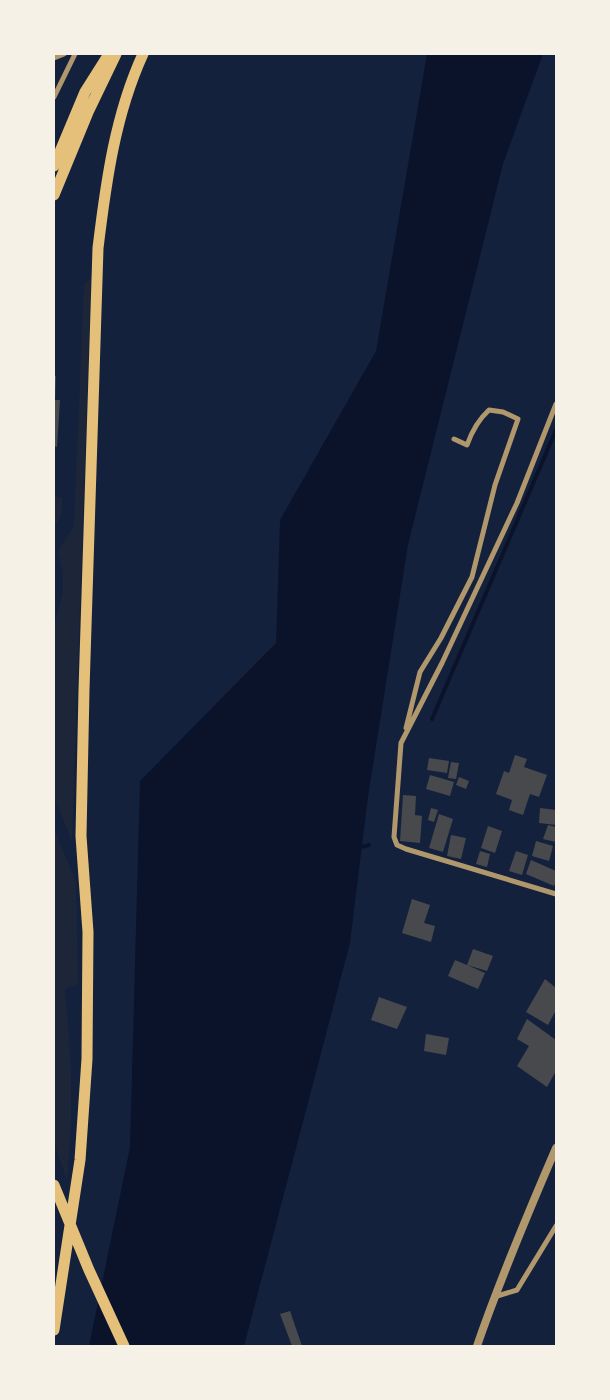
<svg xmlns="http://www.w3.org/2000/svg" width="610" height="1400" font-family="'Work Sans',sans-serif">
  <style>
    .green { fill: #1d2539 }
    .water { fill: #0b132b }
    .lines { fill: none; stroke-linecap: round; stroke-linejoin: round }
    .stream { stroke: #0b132b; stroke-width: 4 }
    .building { fill: #48494c }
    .minor { stroke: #b1986c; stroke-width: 5 }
    .tertiary { stroke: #b1986c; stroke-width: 8 }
    .motorway { stroke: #e5c07b; stroke-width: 11 }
  </style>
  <rect width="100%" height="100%" fill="#14213d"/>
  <!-- green -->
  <path class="green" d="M91 278 72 841 54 796V626L63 592V574L58 551 74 526 84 285Z
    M54 496 62 498C62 507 63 520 54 525Z
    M54 829 76 881 78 984 65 989 71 1070V1124L67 1181 54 1142Z"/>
  <!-- water -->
  <path class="water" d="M427 54H543L503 164 408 545 368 797 350 943 244 1346H89L130 1147 140 781 276 643 280 520 376 351Z"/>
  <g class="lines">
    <!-- stream -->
    <path class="stream" d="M432 719 556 430
      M357 848 369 845"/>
  </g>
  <!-- building -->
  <path class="building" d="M54 375 56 376 55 400H54Z
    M54 400H60L57 447 54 446Z
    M515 755 527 759 524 767 547 775 539 797 530 794 523 815 509 810 512 800 496 794 504 771 509 773Z
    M429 758 449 761 447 773 427 770Z
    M451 762 459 763 456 779 448 778Z
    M430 775 454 782 450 796 426 789Z
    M459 777 469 781 466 789 456 785Z
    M403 795 416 796 415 815 422 816 420 843 400 841Z
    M431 808 438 810 434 822 428 820Z
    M540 808 556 810V825L539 823Z
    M439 814 453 819 443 852 429 848Z
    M548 825 556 827V842L543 839Z
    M488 826 502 831 495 853 481 848Z
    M451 835 466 838 461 859 447 856Z
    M536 841 553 846 549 861 532 856Z
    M480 851 490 854 487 867 476 864Z
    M516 851 528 855 522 875 509 871Z
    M531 860 556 871V881L554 886 526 874Z
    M412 899 430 905 424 923 435 926 431 942 402 933Z
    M473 949 493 956 487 971 467 965 485 973 478 989 448 976 455 960 467 965Z
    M545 979 556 988V1010L548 1025 526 1012Z
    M379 997 407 1007 397 1029 371 1020Z
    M527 1019 556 1040V1071L547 1087 517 1066 529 1046 517 1039Z
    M426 1034 449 1038 446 1055 424 1051Z
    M290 1311 302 1346H292L280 1314Z"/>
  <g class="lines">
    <!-- minor -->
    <path class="minor" d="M54 58 64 54
      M54 97 75 54
      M556 404 517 503 442 663 401 743 394 837 397 845 406 849 556 894
      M406 728 420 672 441 638 472 577 495 485 518 419 503 412 489 410C478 420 472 431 467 445L454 439
      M494 1297 517 1290 556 1226"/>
    <!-- tertiary -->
    <path class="tertiary" d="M477 1346C500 1279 528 1213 556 1148"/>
    <!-- motorway -->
    <path class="motorway" d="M54 166 85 92 109 54
      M54 195 89 110 116 54
      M54 1185 89 1270 124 1346
      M54 1330 80 1160 87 1059 88 932 81 836 84 690 98 248C106 182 115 115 143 54"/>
  </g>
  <!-- border -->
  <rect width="610" height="1400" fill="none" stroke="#f6f1e7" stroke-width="110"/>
</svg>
